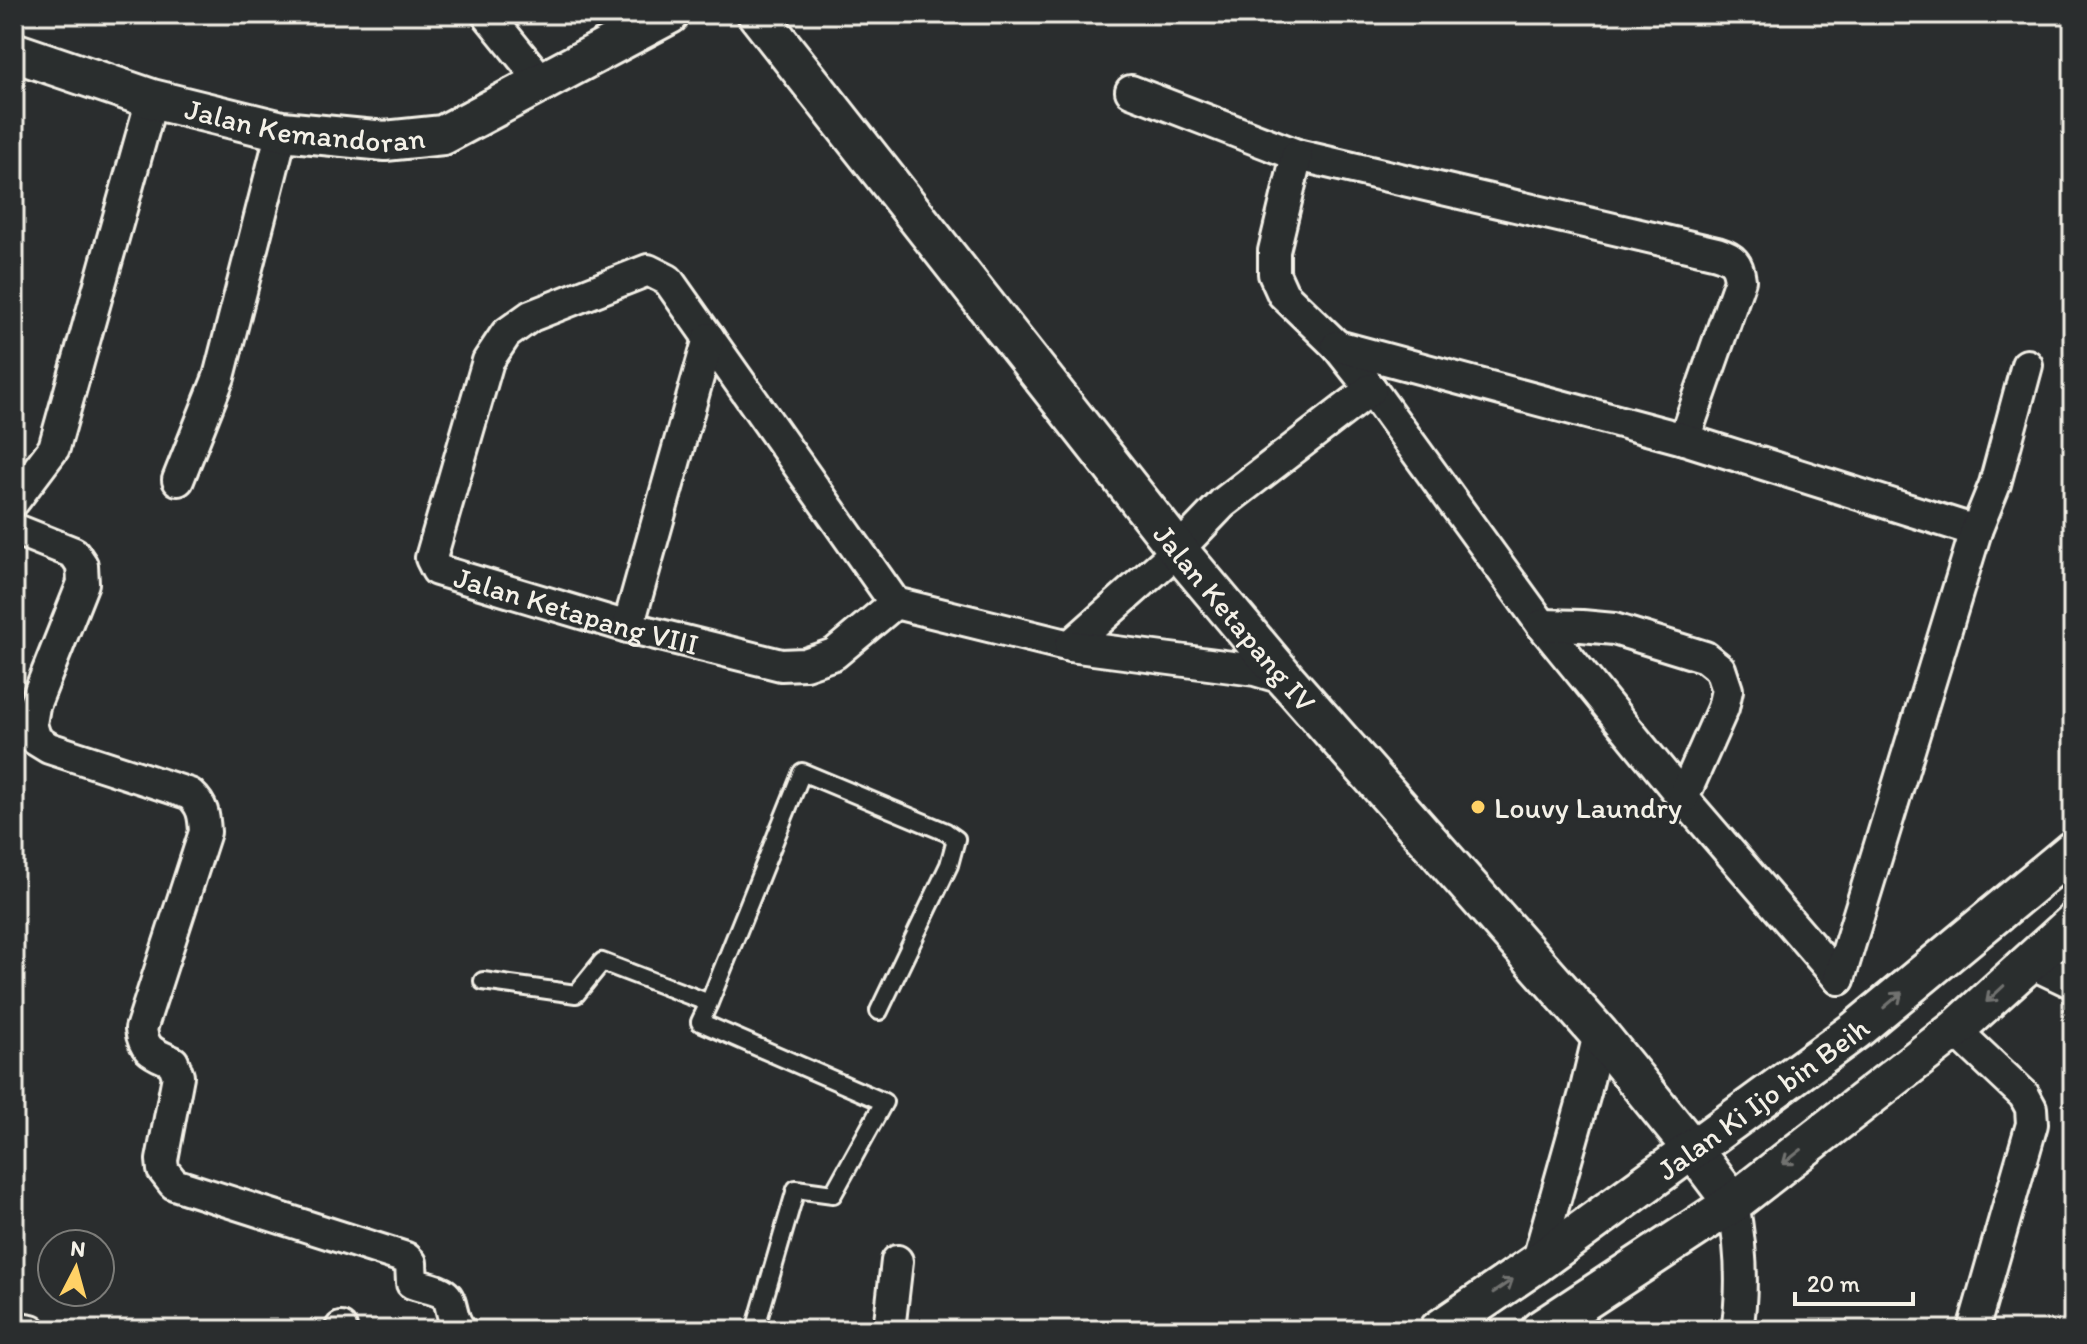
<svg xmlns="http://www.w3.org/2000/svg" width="2087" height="1344" font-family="Itim,sans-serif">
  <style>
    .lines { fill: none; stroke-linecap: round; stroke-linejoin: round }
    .service-casing { stroke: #f4f1e8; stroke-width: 22 }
    .minor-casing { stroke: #f4f1e8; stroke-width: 36 }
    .tertiary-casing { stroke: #f4f1e8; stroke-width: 44 }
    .service { stroke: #2a2d2e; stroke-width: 16 }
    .minor { stroke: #2a2d2e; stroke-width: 30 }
    .tertiary { stroke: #2a2d2e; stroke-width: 38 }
    .oneway { stroke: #71726f }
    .poi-dot { fill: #ffd166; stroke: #2a2d2e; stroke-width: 3 }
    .labels { text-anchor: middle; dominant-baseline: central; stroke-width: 6; stroke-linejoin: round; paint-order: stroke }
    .street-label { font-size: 30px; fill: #f4f1e8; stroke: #2a2d2e }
    .poi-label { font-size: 30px; fill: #f4f1e8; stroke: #2a2d2e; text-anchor: start }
  </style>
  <rect width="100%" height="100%" fill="#2a2d2e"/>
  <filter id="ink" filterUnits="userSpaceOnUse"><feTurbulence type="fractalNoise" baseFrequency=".0125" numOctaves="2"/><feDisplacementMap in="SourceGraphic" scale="16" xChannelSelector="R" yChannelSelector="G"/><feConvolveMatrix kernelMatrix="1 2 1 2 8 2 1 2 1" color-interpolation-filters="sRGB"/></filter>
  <g filter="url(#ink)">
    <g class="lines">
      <defs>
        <path id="service" d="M483 981 576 994 602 962 709 1003 700 1022 884 1102 833 1194 796 1189 755 1330
          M709 1003 802 772 946 832 956 839 949 865 879 1011"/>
        <g id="minor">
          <path d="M487 14 543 83"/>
          <path d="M1131 91 1297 155 1717 253C1733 258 1738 263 1740 280L1684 439"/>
          <path d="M1297 155 1274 251V274L1283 294 1337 346 1371 389 1542 625 1683 798 1839 979"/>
          <path d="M1337 346 1684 439 1976 531"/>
          <path d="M178 480 219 377 282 131"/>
          <path d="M14 501 54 448 152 99"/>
          <path d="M14 529 74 553 82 565 83 583 34 706 31 724 36 740 49 748 190 794C203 806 204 815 205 832L141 1029C144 1052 154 1053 173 1062L178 1076 162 1160 163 1170 174 1184 406 1258 411 1263 412 1283C421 1287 436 1288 444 1294 454 1301 449 1318 461 1330"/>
          <path id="s1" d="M895 603 668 280 648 270 531 316 506 334 488 361 431 558 437 570 628 627 781 665 805 664 834 654 895 603 1070 646 1178 550 1223 503 1371 389"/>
          <path d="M1542 625 1582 626 1614 629 1705 657 1720 669 1727 690 1723 708 1683 798"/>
          <path d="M628 627 709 338"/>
          <path d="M1070 646 1255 670 1286 679"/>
          <path d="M2029 962 2073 983"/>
          <path d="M1839 979 1976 531 1995 484 2027 365"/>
          <path d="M1955 1030 2024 1095 2031 1108 2032 1124 1973 1330"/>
          <path d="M1733 1203C1741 1245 1744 1288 1737 1330"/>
          <path d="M1537 1263 1585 1093 1599 1034"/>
          <path d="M14 1327 31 1330"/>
          <path d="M341 1330V1328"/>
          <path d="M889 1330 897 1261"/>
        </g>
        <g id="tertiary">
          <path id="s2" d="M757 14 1178 550 1286 679 1599 1034 1693 1150 1733 1203"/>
          <path id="s3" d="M14 52 152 99 282 131 385 141 443 135 670 14"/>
          <path id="s4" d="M1439 1330 1537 1263 1856 1030 2073 850"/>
          <path d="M1540 1330 1733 1203 1955 1030 2073 923"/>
        </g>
      </defs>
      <!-- service casing -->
      <use href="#service" class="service-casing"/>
      <!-- minor casing -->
      <use href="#minor" class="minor-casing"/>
      <!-- tertiary casing -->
      <use href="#tertiary" class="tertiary-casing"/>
      <!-- service -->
      <use href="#service" class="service"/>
      <!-- minor -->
      <use href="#minor" class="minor"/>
      <!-- tertiary -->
      <use href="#tertiary" class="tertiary"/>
    </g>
    <!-- one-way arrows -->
    <defs><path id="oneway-shaft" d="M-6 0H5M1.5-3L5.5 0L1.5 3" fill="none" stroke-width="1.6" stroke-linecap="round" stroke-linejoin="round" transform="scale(2)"/></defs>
    <g class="oneway">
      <use href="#oneway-shaft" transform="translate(1995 994) rotate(137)"/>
      <use href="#oneway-shaft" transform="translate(1893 1000) rotate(-40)"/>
      <use href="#oneway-shaft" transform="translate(1792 1157) rotate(142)"/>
      <use href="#oneway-shaft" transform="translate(1503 1286) rotate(-34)"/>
    </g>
  </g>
  <!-- markers -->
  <circle class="poi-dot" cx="1478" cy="807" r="8"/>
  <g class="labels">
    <!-- street labels -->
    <g class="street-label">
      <text stroke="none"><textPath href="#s3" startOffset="302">Jalan Kemandoran</textPath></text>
      <text stroke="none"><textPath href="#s1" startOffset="970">Jalan Ketapang VIII</textPath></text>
      <text stroke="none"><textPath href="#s2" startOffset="770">Jalan Ketapang IV</textPath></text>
      <text stroke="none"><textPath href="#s4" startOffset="398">Jalan Ki Ijo bin Beih</textPath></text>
    </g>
    <!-- poi labels -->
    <g class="poi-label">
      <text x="1494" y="807">Louvy Laundry</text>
    </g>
  </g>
  <!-- margin -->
  <rect width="2087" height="1344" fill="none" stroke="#2a2d2e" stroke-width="48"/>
  <rect x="24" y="24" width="2039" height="1296" fill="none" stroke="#f4f1e8" stroke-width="3" filter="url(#ink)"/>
  <!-- north arrow -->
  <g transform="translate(76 1268) rotate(6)"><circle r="38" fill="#2a2d2e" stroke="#7b7b78" stroke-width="2"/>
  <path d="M0-6L14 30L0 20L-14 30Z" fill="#ffd166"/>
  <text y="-12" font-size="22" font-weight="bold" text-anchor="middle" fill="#f4f1e8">N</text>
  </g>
  <!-- scale -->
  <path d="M1795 1292v12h118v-12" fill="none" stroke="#f4f1e8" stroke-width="4"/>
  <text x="1807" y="1292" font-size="24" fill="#f4f1e8" stroke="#2a2d2e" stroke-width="6" paint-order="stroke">20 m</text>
</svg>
